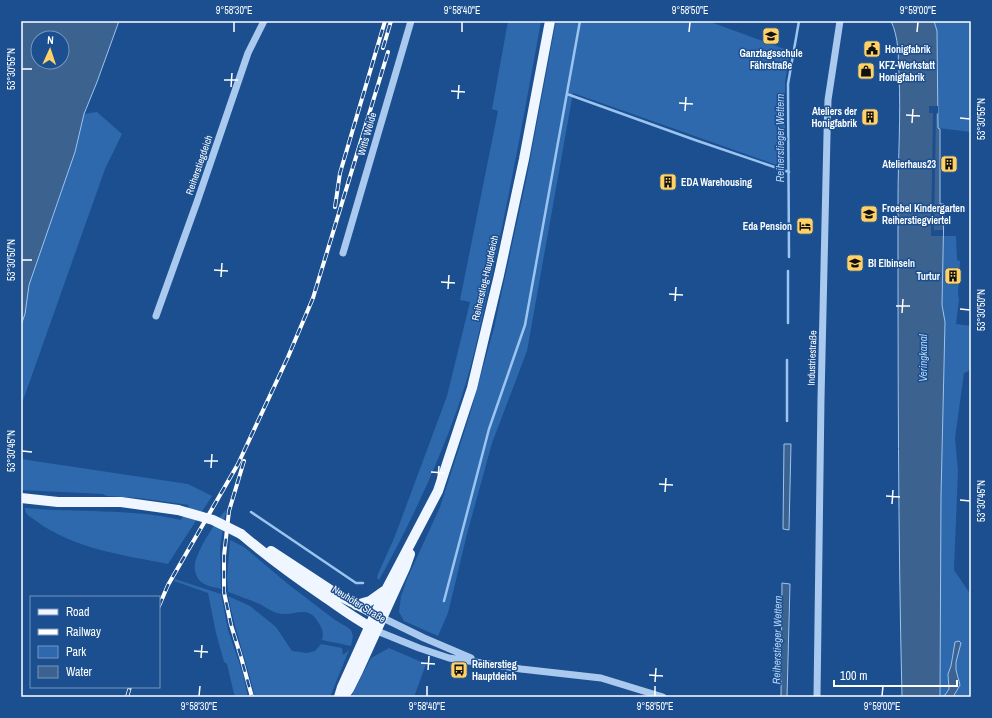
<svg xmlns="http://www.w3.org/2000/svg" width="992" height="718" font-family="'Archivo Narrow',sans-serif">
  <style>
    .green { fill: #2e69ad }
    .water { fill: #3c6290; stroke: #9cc4f0; fill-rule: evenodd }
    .pier { fill: #1b4f8f }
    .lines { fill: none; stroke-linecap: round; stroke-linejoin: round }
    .stream { stroke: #9cc4f0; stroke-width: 2.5 }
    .minor { stroke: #a9c9ee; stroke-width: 7 }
    .major { stroke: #f0f6ff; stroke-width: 10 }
    .rail-casing { stroke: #fff; stroke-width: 4 }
    .rail { stroke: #1b4f8f; stroke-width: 2.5; stroke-dasharray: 8; stroke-linecap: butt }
    .major-bridge { stroke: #f0f6ff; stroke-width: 10 }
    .ticks { fill: none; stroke: #fff; stroke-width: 1.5 }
    .labels { text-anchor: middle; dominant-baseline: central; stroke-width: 3; stroke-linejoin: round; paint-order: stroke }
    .poi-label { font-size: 10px; font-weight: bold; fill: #fff; stroke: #1b4f8f; text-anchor: start }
    .street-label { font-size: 10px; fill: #fff; stroke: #1b4f8f }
    .water-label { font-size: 11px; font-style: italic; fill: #b5d3f5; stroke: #1b4f8f }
    .neatline { fill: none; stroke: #fff; stroke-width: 1.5 }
    .ticks-label { font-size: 10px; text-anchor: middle; fill: #fff }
  </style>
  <rect width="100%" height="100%" fill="#1b4f8f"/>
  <!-- green -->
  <path class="green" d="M508 21H541C525 110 509 199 489 287 480 327 472 368 458 407 437 467 410 524 379 580L377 578 378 574 395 536 447 396 470 302 460 300 498 111 492 109Z
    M556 21H708L790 51 785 82V168L573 93 527 351 492 443 467 534 448 613 438 636 404 621 399 612 401 596 407 579 440 507 470 414 494 328 527 176Z
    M934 21H971V132L938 128 937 31Z
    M97 112 122 134 105 169 21 406V325L25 314 29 285 75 152 84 114Z
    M943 236H956L957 260 960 261 958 294 959 299 956 324 971 326V370L964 373 955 438 958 471 954 570 971 595V697H953L959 679 956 670V661L961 643 952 656 951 666 948 674 949 689 945 695 940 697 941 496 945 322 942 305Z
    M21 459 188 484 212 496 168 564C123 555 74 549 36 521 31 517 25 515 25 508 77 513 130 508 181 520L189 505 139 498 107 496 103 494 21 490Z
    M226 510 220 547 221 589C214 587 205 586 200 581 196 577 194 570 195 564 197 551 216 520 226 510Z
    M230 540 244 547 288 584 335 620 347 627 351 630 353 636 351 646 322 640C324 632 322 628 318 622 307 603 293 618 277 613 271 611 265 607 260 604 250 600 239 596 228 592L227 578Z
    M175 579 221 594 228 630 243 674 248 697H238L234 694 227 664 224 662 216 633 208 593 174 581Z
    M228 596 250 606 276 627 292 651 307 653 315 651 321 644 342 648 343 655 349 650 330 697H255C247 663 235 631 228 596Z
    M389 648 426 664 414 697H351L371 658Z"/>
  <!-- water -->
  <path class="water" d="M21 21H119L97 82 84 114 75 152 29 285 25 314 21 325ZM38 38H62V62H38Z
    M891 21H934L937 31 938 128 940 129V204H944L942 305 945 322 941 496 940 697H902C898 531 898 366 898 200 898 158 901 116 899 74 898 56 899 38 891 21Z
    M784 444H791L789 530 783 529Z
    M782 583 790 584 787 697H781Z
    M959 641 961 643 956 662V670L960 685 953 697 949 696 941 697 945 695 949 689 948 674 951 666 955 642Z"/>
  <!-- pier -->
  <path class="pier" d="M929 106H938V113L936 114 934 230H943V236H931L933 113H929Z"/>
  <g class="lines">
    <!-- stream -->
    <path class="stream" d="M567 94 695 140 789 172
      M789 257 788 84 799 21
      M788 323V271
      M787 421V360
      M251 512 356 583H363
      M444 601 489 429 525 325 580 21"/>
    <!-- minor -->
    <path class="minor" d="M343 253 411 21
      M156 316 197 202 248 53 264 21
      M383 618 424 638 471 658
      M377 631 419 648 449 658 521 669 601 678 663 697
      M817 697 821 399 827 135 828 100 840 21"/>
    <!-- major -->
    <path class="major" d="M21 498 58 502H121L178 510
      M241 534C267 556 294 576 322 595 339 607 355 619 374 629
      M271 551 338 595 379 616
      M356 605 370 601 384 591
      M339 697 342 687 386 590 438 491 472 388 499 275 524 159 550 21
      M343 697 349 689 358 671 405 568 410 554"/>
    <defs>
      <path id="rail" d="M383 48 391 21
        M335 207 340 173 385 21
        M244 461 229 511 224 556V592L231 625 241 657 252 697
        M159 606 168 585 238 464 288 357 313 298 388 52
        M127 697 130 687"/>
    </defs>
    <!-- rail casing -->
    <use href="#rail" class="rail-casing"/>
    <!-- rail -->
    <use href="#rail" class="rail"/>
    <!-- major-bridge -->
    <path class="major-bridge" d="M178 510 213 520 241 534"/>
  </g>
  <!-- ticks -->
  <path class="ticks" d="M234 32V22M462 32V22M689 32 690 22M917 32 918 22M22 69H32M224 80H238M231 87 232 73M451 91 465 92M458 99 459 85M679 103 693 104M685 111 686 97M906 115 920 116M960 118 970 119M912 123 913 109M22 260H32M214 270 228 271M221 277 222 263M441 282 455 283M448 289 449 275M669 294 683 295M675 301 676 287M896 306H910M960 309 970 310M902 313 903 299M22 451 32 452M204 461H218M211 468 212 454M431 472 445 473M438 480 439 466M659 484 673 485M665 492 666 478M886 496 900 497M960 500 970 501M892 504 893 490M194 651 208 652M201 658 202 645M421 663 435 664M428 670 429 656M649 675 663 676M655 682 656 668M199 696 200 686M427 696V686M655 696V686M882 696 883 686"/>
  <!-- icons -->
  <defs>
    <symbol id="school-square" viewBox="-11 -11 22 22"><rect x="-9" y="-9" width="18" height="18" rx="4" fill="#ffd166" stroke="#1b4f8f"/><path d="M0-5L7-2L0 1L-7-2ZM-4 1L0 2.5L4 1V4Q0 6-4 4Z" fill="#111"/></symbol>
    <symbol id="civic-square" viewBox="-11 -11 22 22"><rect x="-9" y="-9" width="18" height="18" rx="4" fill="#ffd166" stroke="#1b4f8f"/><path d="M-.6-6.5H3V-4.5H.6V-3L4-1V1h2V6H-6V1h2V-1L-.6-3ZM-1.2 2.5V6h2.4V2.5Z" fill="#111"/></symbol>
    <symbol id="shop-square" viewBox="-11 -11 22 22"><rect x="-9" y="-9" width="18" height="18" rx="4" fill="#ffd166" stroke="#1b4f8f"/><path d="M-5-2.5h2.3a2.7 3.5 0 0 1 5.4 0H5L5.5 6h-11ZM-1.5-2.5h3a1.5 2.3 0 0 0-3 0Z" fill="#111"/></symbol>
    <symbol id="building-square" viewBox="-11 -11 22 22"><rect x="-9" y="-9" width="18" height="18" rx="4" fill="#ffd166" stroke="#1b4f8f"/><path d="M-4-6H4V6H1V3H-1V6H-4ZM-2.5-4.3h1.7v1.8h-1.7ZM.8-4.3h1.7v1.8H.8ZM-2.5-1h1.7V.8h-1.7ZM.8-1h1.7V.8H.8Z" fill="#111"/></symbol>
    <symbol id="hotel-square" viewBox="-11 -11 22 22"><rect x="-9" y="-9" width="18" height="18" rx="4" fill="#ffd166" stroke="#1b4f8f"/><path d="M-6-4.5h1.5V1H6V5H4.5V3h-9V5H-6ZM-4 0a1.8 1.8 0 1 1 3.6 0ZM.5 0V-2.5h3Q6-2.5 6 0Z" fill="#111"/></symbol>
    <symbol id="university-square" viewBox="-11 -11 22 22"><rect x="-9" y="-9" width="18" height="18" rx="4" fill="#ffd166" stroke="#1b4f8f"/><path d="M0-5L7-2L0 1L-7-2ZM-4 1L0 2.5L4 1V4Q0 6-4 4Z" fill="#111"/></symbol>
    <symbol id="bus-square" viewBox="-11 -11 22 22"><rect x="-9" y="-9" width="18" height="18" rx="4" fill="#ffd166" stroke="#1b4f8f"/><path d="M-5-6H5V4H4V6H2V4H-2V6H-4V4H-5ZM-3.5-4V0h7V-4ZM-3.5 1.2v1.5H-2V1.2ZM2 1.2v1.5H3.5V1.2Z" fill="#111"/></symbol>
  </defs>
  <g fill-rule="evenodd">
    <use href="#school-square" x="761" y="26" width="20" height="20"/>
    <use href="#civic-square" x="862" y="39" width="20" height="20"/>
    <use href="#shop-square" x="856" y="61" width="20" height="20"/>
    <use href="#building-square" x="860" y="107" width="20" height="20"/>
    <use href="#building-square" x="939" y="154" width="20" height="20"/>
    <use href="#building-square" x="658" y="172" width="20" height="20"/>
    <use href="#school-square" x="859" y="204" width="20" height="20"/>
    <use href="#hotel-square" x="795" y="216" width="20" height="20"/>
    <use href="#university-square" x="845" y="253" width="20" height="20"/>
    <use href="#building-square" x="943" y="266" width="20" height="20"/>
    <use href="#bus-square" x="449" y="660" width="20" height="20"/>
  </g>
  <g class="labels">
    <!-- poi labels -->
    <g class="poi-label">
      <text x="885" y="49">Honigfabrik</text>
      <text x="771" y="53" text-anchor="middle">Ganztagsschule<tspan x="771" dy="12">Fährstraße</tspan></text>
      <text x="879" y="65">KFZ-Werkstatt<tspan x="879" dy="12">Honigfabrik</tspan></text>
      <text x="857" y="111" text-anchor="end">Ateliers der<tspan x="857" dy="12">Honigfabrik</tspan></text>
      <text x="936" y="164" text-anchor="end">Atelierhaus23</text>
      <text x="681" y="182">EDA Warehousing</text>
      <text x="882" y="208">Froebel Kindergarten<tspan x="882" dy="12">Reiherstiegviertel</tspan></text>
      <text x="792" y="226" text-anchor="end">Eda Pension</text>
      <text x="868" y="263">BI Elbinseln</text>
      <text x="940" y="276" text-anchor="end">Turtur</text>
      <text x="472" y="664">Reiherstieg<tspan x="472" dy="12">Hauptdeich</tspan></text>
    </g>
    <!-- street labels -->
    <g class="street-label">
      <text transform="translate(367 134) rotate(-74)">Witts Weide</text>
      <text transform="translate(199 165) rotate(-71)">Reiherstiegdeich</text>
      <text transform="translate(485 278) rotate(-77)">Reiherstieg-Hauptdeich</text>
      <text transform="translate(812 358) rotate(-88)">Industriestraße</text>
      <text transform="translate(359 604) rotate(32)">Neuhöfer Straße</text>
    </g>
    <!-- water labels -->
    <g class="water-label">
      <text transform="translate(780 138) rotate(-90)">Reiherstieger Wettern</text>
      <text transform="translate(923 358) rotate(-90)">Veringkanal</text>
      <text transform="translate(777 640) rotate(-89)">Reiherstieger Wettern</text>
    </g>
  </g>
  <!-- border -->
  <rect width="992" height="718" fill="none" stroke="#1b4f8f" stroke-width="44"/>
  <!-- legend -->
  <rect x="30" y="596" width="130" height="92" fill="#1b4f8f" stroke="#7695bc"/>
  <rect x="38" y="609" width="20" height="6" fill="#f0f6ff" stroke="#7695bc"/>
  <text x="66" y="616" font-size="12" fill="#ffffff">Road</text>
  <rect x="38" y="629" width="20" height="6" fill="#ffffff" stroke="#7695bc"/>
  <text x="66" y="636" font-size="12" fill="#ffffff">Railway</text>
  <rect x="38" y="646" width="20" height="12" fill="#2e69ad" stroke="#7695bc"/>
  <text x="66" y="656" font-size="12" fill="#ffffff">Park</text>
  <rect x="38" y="666" width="20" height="12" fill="#3c6290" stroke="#7695bc"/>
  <text x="66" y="676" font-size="12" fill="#ffffff">Water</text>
  <!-- north arrow -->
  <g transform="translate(50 50) rotate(3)"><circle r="19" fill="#1b4f8f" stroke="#7695bc"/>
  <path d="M0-3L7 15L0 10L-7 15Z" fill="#ffd166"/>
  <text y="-6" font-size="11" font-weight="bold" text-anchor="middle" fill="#ffffff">N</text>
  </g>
  <!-- scale -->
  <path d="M834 680v6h123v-6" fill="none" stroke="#ffffff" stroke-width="2"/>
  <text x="840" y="680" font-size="12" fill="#ffffff" stroke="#1b4f8f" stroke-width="3" paint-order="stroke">100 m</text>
  <rect x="22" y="22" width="948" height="674" class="neatline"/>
  <g class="ticks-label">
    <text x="234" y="14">9°58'30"E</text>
    <text x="462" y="14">9°58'40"E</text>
    <text x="690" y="14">9°58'50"E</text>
    <text x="918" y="14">9°59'00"E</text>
    <text transform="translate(11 69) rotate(-90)" y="4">53°30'55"N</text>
    <text transform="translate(981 119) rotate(-90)" y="4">53°30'55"N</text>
    <text transform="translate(11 260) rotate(-90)" y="4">53°30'50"N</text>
    <text transform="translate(981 310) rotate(-90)" y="4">53°30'50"N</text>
    <text transform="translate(11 451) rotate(-90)" y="4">53°30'45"N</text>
    <text transform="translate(981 501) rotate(-90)" y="4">53°30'45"N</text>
    <text x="199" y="710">9°58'30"E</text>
    <text x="427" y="710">9°58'40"E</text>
    <text x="655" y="710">9°58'50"E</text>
    <text x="882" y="710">9°59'00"E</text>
  </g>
</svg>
